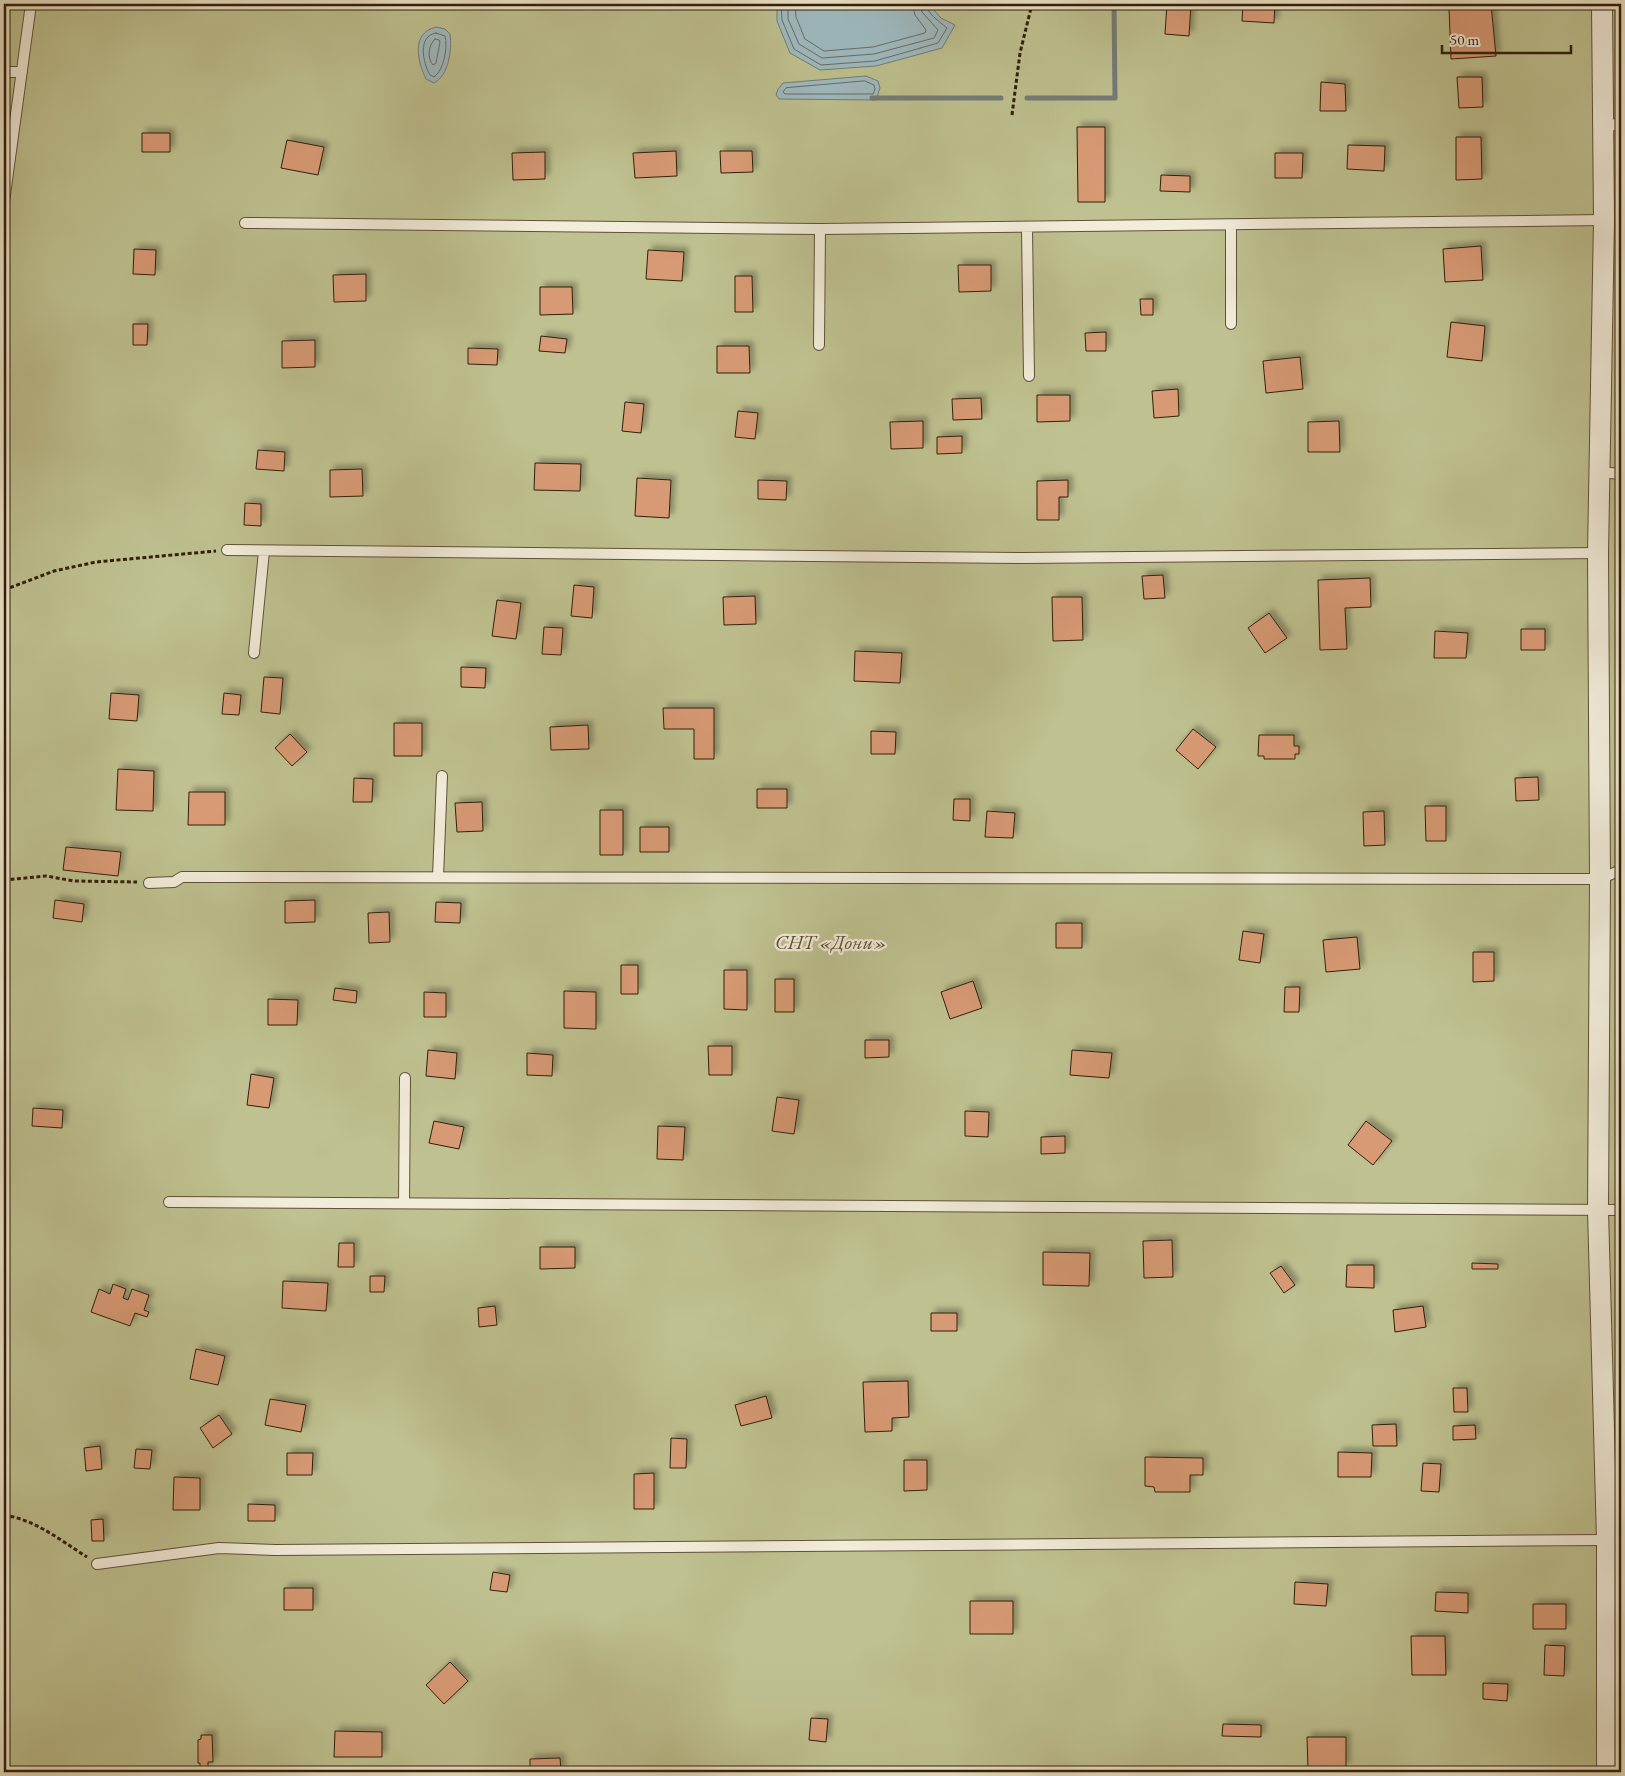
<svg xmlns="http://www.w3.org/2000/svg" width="1625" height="1776" font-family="'EB Garamond',serif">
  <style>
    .green { fill: #bfc190; stroke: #78704d }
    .water { fill: #9fbbc1; stroke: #737d78 }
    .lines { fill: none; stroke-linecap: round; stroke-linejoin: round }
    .shore { stroke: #686d66; stroke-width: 1 }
    .stream { stroke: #737d78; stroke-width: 5 }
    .building { fill: #d79a74; stroke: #301f0a; filter: url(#shadow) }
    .service-casing { stroke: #5f5039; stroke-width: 12 }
    .minor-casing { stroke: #5f5039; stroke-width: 22 }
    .path { stroke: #301f0a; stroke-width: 3; stroke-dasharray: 4 2.5; stroke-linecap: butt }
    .service { stroke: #f2eddb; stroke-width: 10 }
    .minor { stroke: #f2eddb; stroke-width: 20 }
    .labels { text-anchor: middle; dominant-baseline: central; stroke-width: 4.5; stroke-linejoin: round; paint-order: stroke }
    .park-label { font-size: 20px; font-style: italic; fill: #5b5032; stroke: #f2eddb }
  </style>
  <defs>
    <filter id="shadow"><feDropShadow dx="4.5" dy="-4.5" stdDeviation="2.5" flood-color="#0004"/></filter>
  </defs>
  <rect width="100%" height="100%" fill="#ebe3c7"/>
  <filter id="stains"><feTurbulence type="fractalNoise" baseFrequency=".004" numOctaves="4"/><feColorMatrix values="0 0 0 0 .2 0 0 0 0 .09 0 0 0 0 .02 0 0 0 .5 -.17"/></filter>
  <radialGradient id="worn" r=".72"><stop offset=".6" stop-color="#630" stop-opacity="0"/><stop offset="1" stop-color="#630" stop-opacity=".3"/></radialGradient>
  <!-- green -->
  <path class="green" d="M4 4H1621V1772H4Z"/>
  <!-- water -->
  <path class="water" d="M777 4H929L941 18 955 25 942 48 876 66 820 70 790 53 777 21Z
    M436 27 445 29 450 34C452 50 449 75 434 83L426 79C418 63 410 33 436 27Z
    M866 76 878 81 880 88 876 100 779 99 776 95 778 89 783 83Z"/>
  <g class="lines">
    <!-- shore -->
    <path class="shore" d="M781 4 782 20 794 49 821 65 875 61 938 43 947 28C939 21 928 15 926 4
      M788 4V19L799 44 822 58 874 54 934 38 938 30 922 12 920 4
      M795 4 796 17 805 39 824 51 873 47 925 33 926 30 915 15 912 4
      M436 33 445 36C448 47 444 70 434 77L430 75C423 63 417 36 436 33Z
      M435 39 439 40 440 42 436 63 433 65C427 58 428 46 435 39Z
      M865 81 874 85 875 89 873 94H785L783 92 786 88Z"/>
    <!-- stream -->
    <path class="stream" d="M872 98H1001
      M1027 98H1115L1114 4"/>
  </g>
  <!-- building -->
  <path class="building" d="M1167 4H1191L1189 36 1165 34Z
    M1243 4H1275L1274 23 1242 21Z
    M1491 4 1496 56 1451 59 1449 7Z
    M1457 77H1482L1483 107 1459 108Z
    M1321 82 1345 84 1346 111H1320Z
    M1077 127H1105V202H1078Z
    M142 133H170V152H142Z
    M1456 137H1481L1482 179 1456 180Z
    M287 140 324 147 318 175 281 168Z
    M1348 145 1385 146 1384 171 1347 169Z
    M676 151 677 176 635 178 633 153Z
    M720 151H752L753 172 721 173Z
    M545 152V179L513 180 512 153Z
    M1275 153H1303L1302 178H1275Z
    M1161 175 1190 176V192L1160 191Z
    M1481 246 1483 280 1445 282 1443 249Z
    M134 249 156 250 155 275 133 274Z
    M648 250 684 252 682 281 646 279Z
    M958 265H991V291L959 292Z
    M366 274V301L334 302 333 275Z
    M735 276H752L753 312H735Z
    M540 287H572L573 314 540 315Z
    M1140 299H1153V315H1141Z
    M1451 322 1485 326 1482 361 1447 357Z
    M133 324H148L147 345H133Z
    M1106 332V351H1086L1085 333Z
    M541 336 567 339 565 353 539 351Z
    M315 340V367L282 368V341Z
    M717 346H749L750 373H717Z
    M468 348 498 349 497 365 468 364Z
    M1300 357 1303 389 1266 393 1263 361Z
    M1178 389 1179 416 1154 418 1152 391Z
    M1037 395H1070V421L1037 422Z
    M981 398 982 419 953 420 952 399Z
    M625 402 644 404 641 433 622 431Z
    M738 411 758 413 755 439 735 437Z
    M923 421V448L891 449 890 422Z
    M1339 421 1340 452H1308V422Z
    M962 436V453L937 454V437Z
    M258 450 285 452 284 471 256 469Z
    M535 463 581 464 580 491 534 490Z
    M362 469 363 496 330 497V470Z
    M637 478 671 480 669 518 635 516Z
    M758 480 787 481 786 500 758 499Z
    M1068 480V497H1059V520H1037V481Z
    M245 503 261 504V526L244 525Z
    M1163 575 1165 598 1144 599 1142 576Z
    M1370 578 1371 607 1345 608 1347 649 1320 650 1318 580Z
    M574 585 594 587 592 618 571 616Z
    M755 596 756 624 724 625 723 597Z
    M1052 597H1082L1083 640 1053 641Z
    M497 600 521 603 516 639 492 636Z
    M1269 613 1287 638 1265 653 1248 628Z
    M544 627 563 628 561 655 542 654Z
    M1521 629H1545V650H1521Z
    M1435 631 1468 633 1466 658H1434Z
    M855 651 902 653 900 683 854 681Z
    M461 667 486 668 485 688 461 687Z
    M264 677 283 678 280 714 261 712Z
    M111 693 139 695 137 721 109 719Z
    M224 693 241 695 239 715 222 714Z
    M663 708H714V759H694V729H664Z
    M394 723H422V756H394Z
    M588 725 589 749 551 750 550 727Z
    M1193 729 1216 747 1198 769 1176 750Z
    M871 731 896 732 895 754H871Z
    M290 734 307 752 292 766 275 748Z
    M1259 735H1294V746H1299V754H1295V759H1264V756H1258Z
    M118 769 154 771 153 811 116 810Z
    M1538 777 1539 800 1516 801 1515 778Z
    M354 778 373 779 372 802H353Z
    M757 789H787V808H757Z
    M189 792H225V825H188Z
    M954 799H970V821L953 820Z
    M482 802 483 831 457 832 455 803Z
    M1425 806H1446V841H1426Z
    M600 810H623V855H600Z
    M987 811 1015 813 1013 838 985 837Z
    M1384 811 1385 845 1364 846 1363 812Z
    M640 827H669V852H640Z
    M66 847 121 852 118 876 63 870Z
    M55 900 84 904 82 922 53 918Z
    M315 900V922L285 923V901Z
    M436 902 461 903 460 923 435 922Z
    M389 912 390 942 369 943 368 913Z
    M1056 923H1082V948H1056Z
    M1243 931 1264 934 1260 963 1239 960Z
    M1357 937 1360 969 1326 972 1323 940Z
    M1473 952H1494V981L1473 982Z
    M621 965H638V994H621Z
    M724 970H747V1010L724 1009Z
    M775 979H794V1012H775Z
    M973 981 982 1008 950 1019 941 992Z
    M1285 987H1300L1299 1012H1284Z
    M335 988 357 991 356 1003 333 1000Z
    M564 991 596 992V1029L564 1028Z
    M424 992 446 993V1017H424Z
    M268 999 298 1000 297 1025H268Z
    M865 1040H889V1057L865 1058Z
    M708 1046H732V1075H709Z
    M428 1050 457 1053 455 1079 426 1076Z
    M1072 1050 1112 1053 1109 1078 1070 1075Z
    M527 1053 553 1055 552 1076 527 1075Z
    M251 1074 274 1078 269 1108 247 1105Z
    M777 1097 799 1100 794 1134 772 1131Z
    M33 1108 63 1110 62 1128 32 1126Z
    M965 1111 989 1112 988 1137 965 1136Z
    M434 1121 464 1127 459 1149 429 1143Z
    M1366 1121 1392 1141 1373 1165 1348 1145Z
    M658 1126 685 1127 683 1160 657 1159Z
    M1065 1136V1153L1041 1154V1137Z
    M1172 1240 1173 1277 1144 1278 1143 1241Z
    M339 1243H354V1267H338Z
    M540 1247H575V1268L540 1269Z
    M1043 1252 1090 1253 1089 1286 1043 1285Z
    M1472 1263 1498 1264V1269H1472Z
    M1347 1265H1374V1288L1346 1287Z
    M1281 1266 1295 1285 1284 1293 1270 1273Z
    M370 1276H385L384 1292H370Z
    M283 1281 328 1283 326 1311 282 1308Z
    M113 1284 126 1289 123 1298 128 1300 132 1289 149 1295 144 1310 149 1312 147 1317 135 1313 130 1326 91 1312 99 1289 110 1294Z
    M495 1306 497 1325 479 1327 478 1308Z
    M1423 1306 1426 1327 1395 1332 1393 1310Z
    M931 1313H957V1331H931Z
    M196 1349 225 1356 218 1385 190 1379Z
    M908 1381 909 1417 892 1418V1431L865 1432 863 1382Z
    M1453 1388H1467L1468 1412H1454Z
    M766 1396 772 1418 741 1426 735 1405Z
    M270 1399 306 1405 301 1432 265 1425Z
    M219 1415 232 1434 213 1448 200 1428Z
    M1396 1424 1397 1446H1373L1372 1425Z
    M1475 1425 1476 1439 1453 1440V1426Z
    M671 1438 687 1439 686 1468H670Z
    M100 1446 102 1469 86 1471 84 1448Z
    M136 1449 152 1450 150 1469 134 1468Z
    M1338 1452 1372 1453 1371 1477H1338Z
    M287 1453H313L312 1475H287Z
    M1145 1457 1203 1458V1475H1190V1492H1155L1154 1487 1145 1486Z
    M904 1460H927V1490L904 1491Z
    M1423 1463 1441 1464 1439 1492 1421 1491Z
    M654 1473V1509H634V1474Z
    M174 1477 200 1478V1510H173Z
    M248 1504 275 1505V1521H248Z
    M103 1519 104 1541H92L91 1520Z
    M493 1572 510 1575 507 1592 490 1590Z
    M1295 1582 1328 1584 1326 1606 1294 1604Z
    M284 1588H313V1610H284Z
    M1436 1592 1468 1593V1613L1435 1611Z
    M970 1601H1013V1634H970Z
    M1533 1604H1566V1629H1533Z
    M1411 1636H1445L1446 1675H1412Z
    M1545 1645 1565 1646 1564 1676 1544 1675Z
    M450 1662 468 1681 444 1704 426 1685Z
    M1483 1683 1508 1684 1507 1701 1483 1699Z
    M811 1718 828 1719 826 1742 809 1740Z
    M1223 1724 1261 1725V1737L1222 1736Z
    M335 1731 382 1732V1757H334Z
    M201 1735H212L213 1762H208V1768H200V1763H198V1740L201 1739Z
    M1307 1737H1346V1767L1308 1768Z
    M560 1758 561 1772H530V1759Z"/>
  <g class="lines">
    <defs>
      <path id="service" d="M4 72H22
        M1603 129 1621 122
        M4 202 31 4
        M245 223 820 229 1604 220
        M1231 225V324
        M1027 228 1029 376
        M819 345 820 229
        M1599 472 1621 474
        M227 550 1023 558 1598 553
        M254 653 264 551
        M438 877 442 776
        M149 883 174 882 182 877 1600 879 1621 870
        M169 1202 1621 1210
        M404 1203 405 1078
        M97 1564 219 1548 275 1550 1607 1540"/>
      <path id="minor" d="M1602 4 1604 220 1598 553 1600 879 1598 1210 1607 1540V1772"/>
    </defs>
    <!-- service casing -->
    <use href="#service" class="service-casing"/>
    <!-- minor casing -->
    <use href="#minor" class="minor-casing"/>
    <!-- path -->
    <path class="path" d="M1012 115 1020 53 1032 4
      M4 590 54 571 96 562 216 551
      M4 603V625
      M4 880 46 876 74 881 137 882
      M4 1515C36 1520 60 1540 87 1557"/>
    <!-- service -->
    <use href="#service" class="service"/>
    <!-- minor -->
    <use href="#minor" class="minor"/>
  </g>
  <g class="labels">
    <!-- park labels -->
    <g class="park-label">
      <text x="831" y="942">СНТ «Дони»</text>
    </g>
  </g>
  <!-- margin -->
  <rect width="1625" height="1776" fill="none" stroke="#ebe3c7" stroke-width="20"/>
  <rect x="5" y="5" width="1615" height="1766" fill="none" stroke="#301f0a" stroke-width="2.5"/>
  <rect x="10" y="10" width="1605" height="1756" fill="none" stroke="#301f0a"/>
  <!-- scale -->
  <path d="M1442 45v8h129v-8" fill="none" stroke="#301f0a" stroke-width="2.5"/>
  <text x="1450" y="45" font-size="15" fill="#301f0a" stroke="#f2eddb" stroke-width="4" paint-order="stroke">50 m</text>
  <rect width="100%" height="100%" filter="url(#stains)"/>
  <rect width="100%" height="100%" fill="url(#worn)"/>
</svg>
